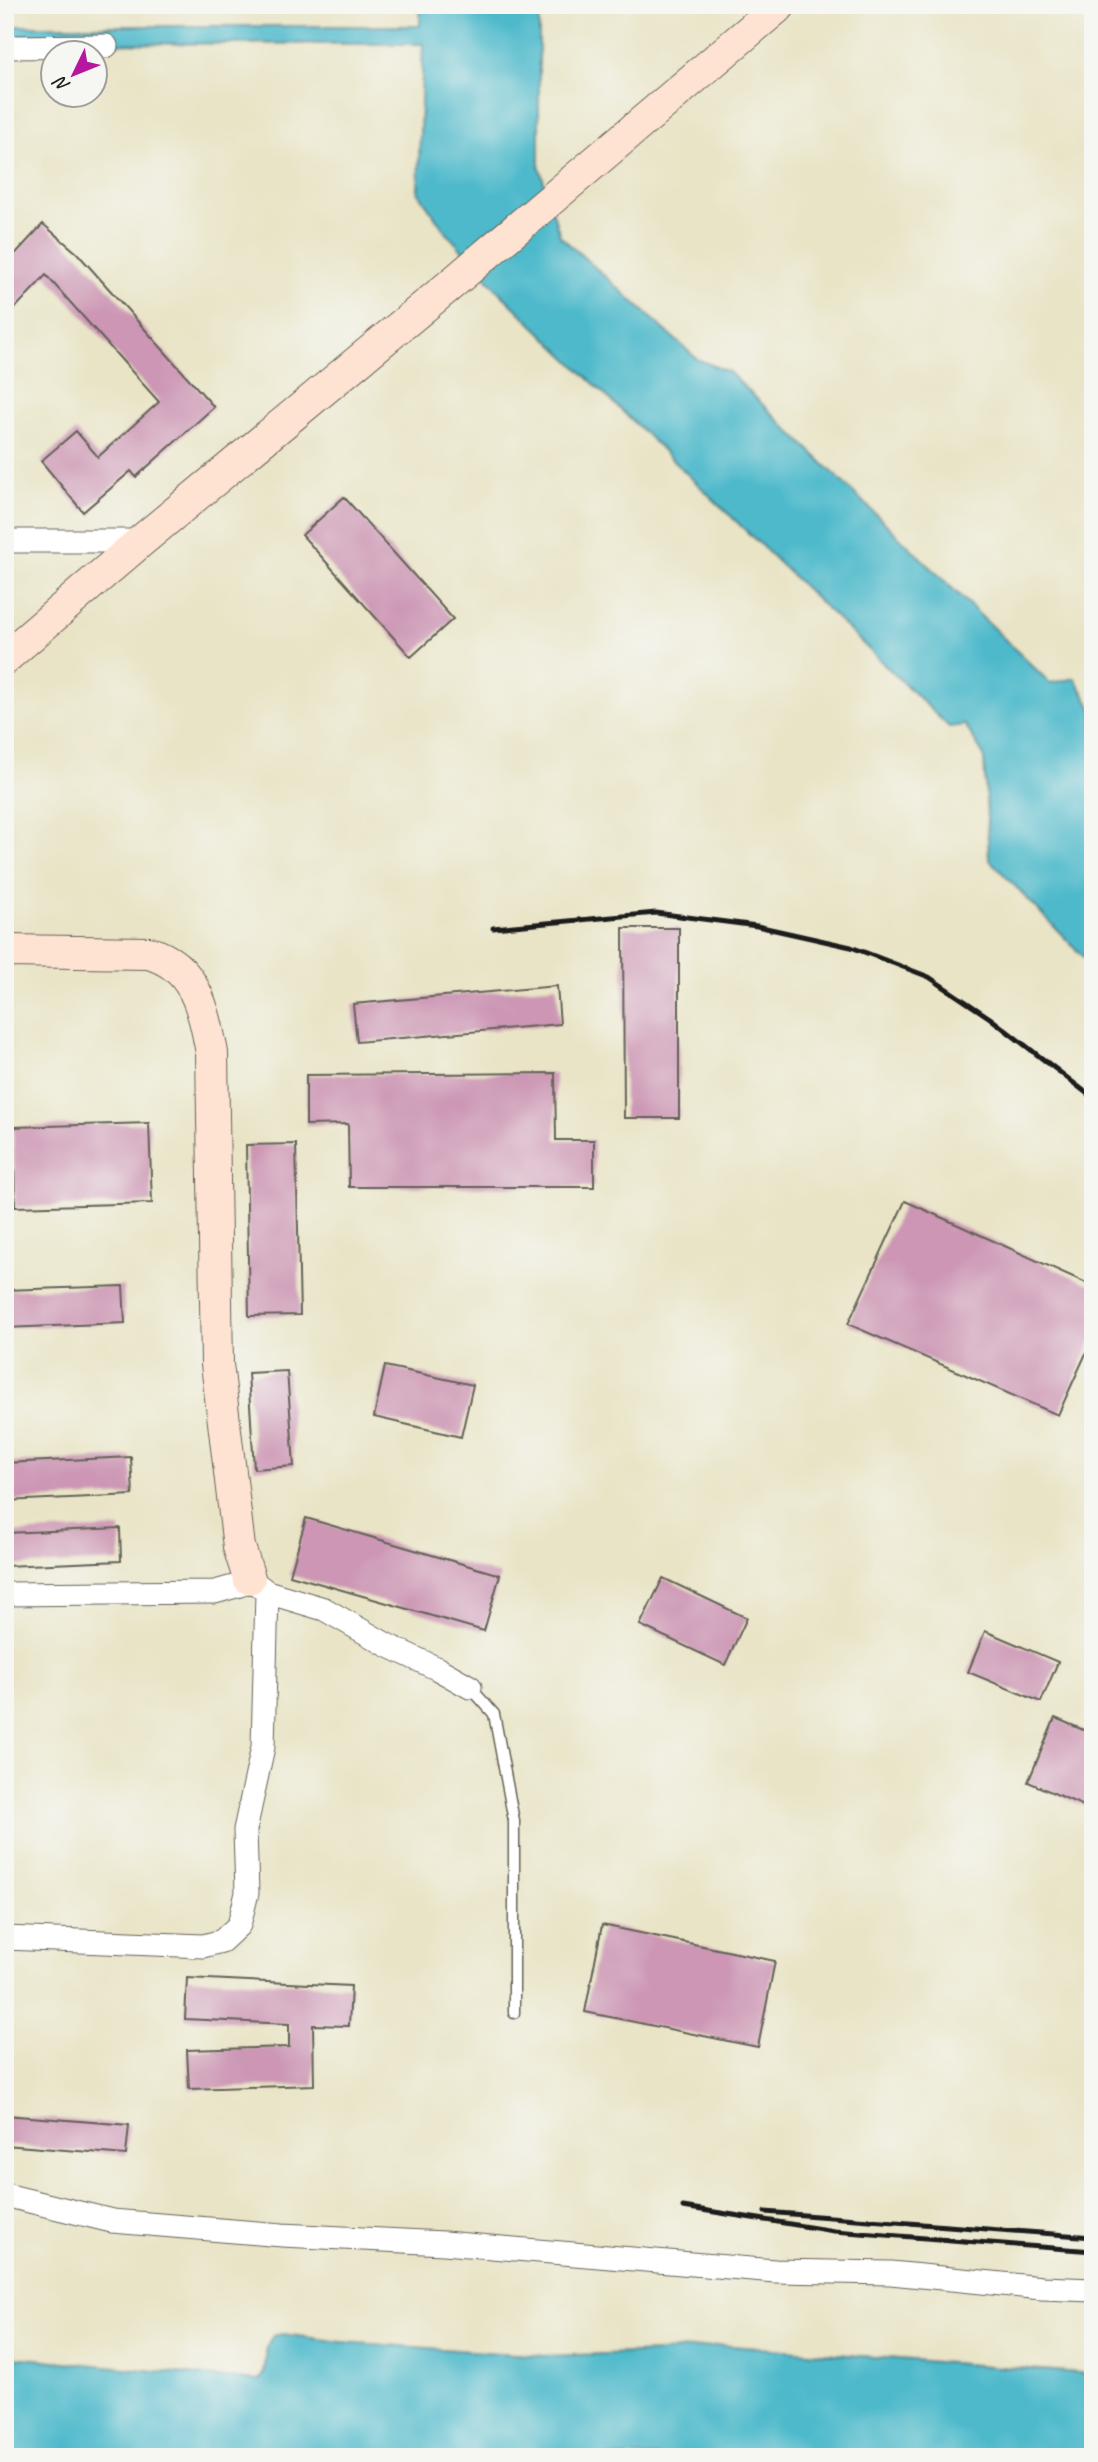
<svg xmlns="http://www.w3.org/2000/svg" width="1098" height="2462" font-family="Caveat,sans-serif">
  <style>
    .water { fill: #4eb9cb; stroke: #356a74; stroke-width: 2 }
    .building { fill: #cc96b4 }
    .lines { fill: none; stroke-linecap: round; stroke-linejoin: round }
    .lane-casing { stroke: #646258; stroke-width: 13 }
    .street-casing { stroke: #646258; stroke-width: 25 }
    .secondary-casing { stroke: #646258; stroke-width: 34 }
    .lane { stroke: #fff; stroke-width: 10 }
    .street { stroke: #fff; stroke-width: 23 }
    .secondary { stroke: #fee3d2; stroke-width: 32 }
    .rail { stroke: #1c1c1c; stroke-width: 5 }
  </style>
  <rect width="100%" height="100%" fill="#f6f6f2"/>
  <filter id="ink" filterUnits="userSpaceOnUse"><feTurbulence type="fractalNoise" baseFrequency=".0143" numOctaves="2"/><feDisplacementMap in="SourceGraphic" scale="14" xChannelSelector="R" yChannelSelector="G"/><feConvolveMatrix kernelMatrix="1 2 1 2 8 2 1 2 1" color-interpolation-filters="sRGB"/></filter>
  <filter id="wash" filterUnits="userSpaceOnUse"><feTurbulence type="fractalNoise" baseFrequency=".00686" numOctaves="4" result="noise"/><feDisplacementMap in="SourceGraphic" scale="28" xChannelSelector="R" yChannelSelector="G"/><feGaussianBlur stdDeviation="1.57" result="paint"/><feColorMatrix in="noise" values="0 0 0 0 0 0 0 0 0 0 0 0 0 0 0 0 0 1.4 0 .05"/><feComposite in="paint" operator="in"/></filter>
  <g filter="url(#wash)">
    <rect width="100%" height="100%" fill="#e9e4c6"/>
    <!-- water -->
    <path class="water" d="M420 5H539V165L560 236 697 359 729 372 1050 683 1075 678 1093 710V967L989 859 984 756 965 725 949 727 501 294 444 230 418 192 423 44 5 43V26H420Z
      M283 2334 342 2342 545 2356 663 2352 720 2345 1093 2374V2457H5V2356L257 2381 261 2380C270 2366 261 2350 273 2336Z"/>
    <g id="blocks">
      <!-- building -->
      <path class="building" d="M43 224 77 253 214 407 136 477 131 471 83 512 41 461 76 431 98 457 159 402 46 275 5 319V265Z
        M344 497 453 619 411 657 302 535Z
        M623 928H679V1118H624Z
        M557 986 560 1024 357 1042 353 1004Z
        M555 1073 556 1140H594V1187H349L348 1124 306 1125V1075Z
        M149 1123 152 1203 15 1207 13 1127Z
        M296 1144 300 1315 249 1316 246 1145Z
        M905 1201 1093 1286V1338L1058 1415 848 1324Z
        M123 1286 125 1323 5 1328V1290Z
        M385 1366 473 1385 461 1437 374 1417Z
        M287 1371 294 1466 254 1469 248 1373Z
        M131 1457 133 1495 5 1501V1463Z
        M306 1518 500 1575 484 1631 290 1575Z
        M120 1528 121 1561 5 1566V1533Z
        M663 1578 747 1618 725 1665 640 1625Z
        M985 1631 1058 1662 1041 1702 968 1672Z
        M1055 1718 1093 1734V1810L1028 1782Z
        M602 1925 775 1961 758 2047 585 2012Z
        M187 1978 351 1986 349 2026 313 2025 314 2085 189 2089 187 2050 289 2047V2024L185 2019Z
        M5 2115 129 2125 126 2155 5 2145Z"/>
    </g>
  </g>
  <g filter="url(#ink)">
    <use href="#blocks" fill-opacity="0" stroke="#646258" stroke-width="2"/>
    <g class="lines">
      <defs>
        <path id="lane" d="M470 1687 494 1714 514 1821V2013"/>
        <path id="street" d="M5 47 106 46
          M5 541H141
          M5 1594 215 1592 240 1585 249 1578 267 1592 324 1609 387 1645 438 1669 470 1687
          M5 1938 203 1946 222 1941 239 1925 247 1893 245 1830 263 1747 267 1592
          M5 2195 112 2221 282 2235 444 2243 775 2271 891 2273 1042 2288 1093 2290"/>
        <path id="secondary" d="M5 658 141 541 449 286 780 5
          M5 951 149 953C196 966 204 1011 212 1053L217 1364 239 1547 249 1578"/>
      </defs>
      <!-- lane casing -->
      <use href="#lane" class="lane-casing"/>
      <!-- street casing -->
      <use href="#street" class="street-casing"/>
      <!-- secondary casing -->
      <use href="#secondary" class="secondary-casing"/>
      <!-- lane -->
      <use href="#lane" class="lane"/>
      <!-- street -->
      <use href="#street" class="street"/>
      <!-- secondary -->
      <use href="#secondary" class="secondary"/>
      <!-- rail -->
      <path class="rail" d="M493 928 656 913 757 926 851 947 929 977 990 1018 1093 1098
        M683 2207 834 2231 1093 2251
        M765 2212 1093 2237"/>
    </g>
  </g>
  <!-- margin -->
  <rect width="1098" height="2462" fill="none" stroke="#f6f6f2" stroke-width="28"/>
  <!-- north arrow -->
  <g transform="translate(74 74) rotate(227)"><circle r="33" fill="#f6f6f2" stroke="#9f9f9c" stroke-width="2"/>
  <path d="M0-5L12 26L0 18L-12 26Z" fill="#b5179e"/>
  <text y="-10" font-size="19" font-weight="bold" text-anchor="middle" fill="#1c1c1c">N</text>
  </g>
</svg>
